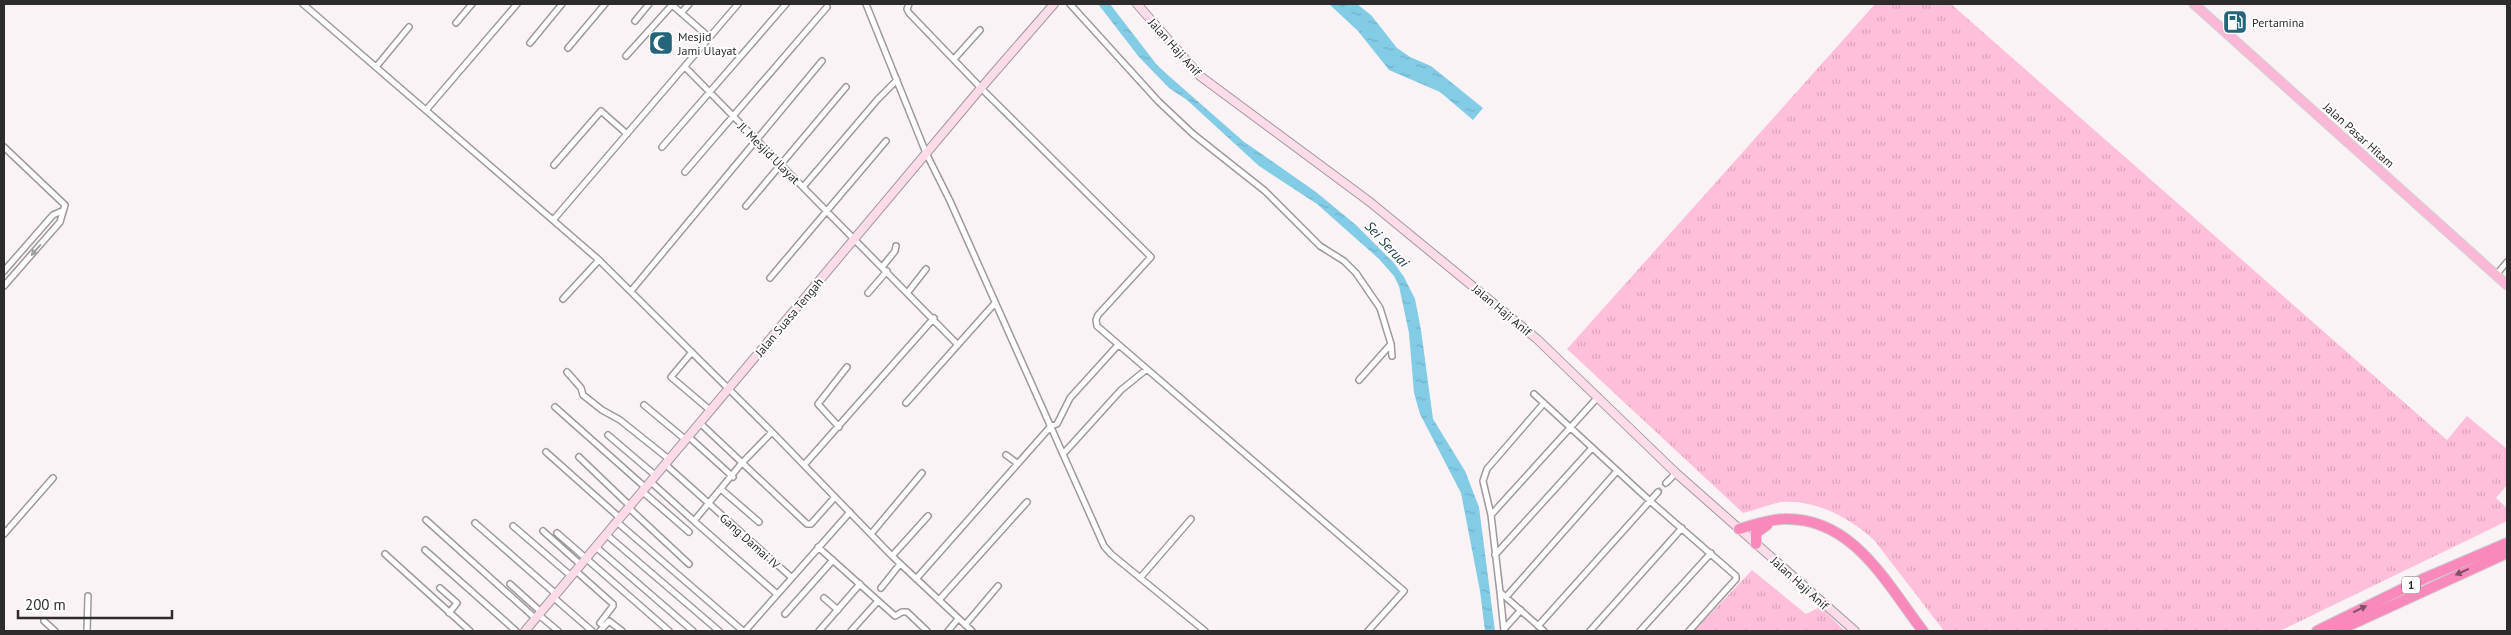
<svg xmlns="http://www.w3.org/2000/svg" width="2511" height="635" font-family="'PT Sans',sans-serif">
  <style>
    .grass { fill: url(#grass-tufts) }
    .water { fill: url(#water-ripples) }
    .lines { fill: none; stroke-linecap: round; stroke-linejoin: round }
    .street-tunnel { stroke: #d1cbce; stroke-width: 5; stroke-dasharray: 5 2.5; stroke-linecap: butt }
    .street-casing { stroke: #9f999b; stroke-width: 8 }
    .secondary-casing { stroke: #9f999b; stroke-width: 10 }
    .primary-casing { stroke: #d1d0d1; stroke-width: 11 }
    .highway-casing { stroke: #d1d0d1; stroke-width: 12 }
    .street { stroke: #fff; stroke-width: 5 }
    .secondary { stroke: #fddbeb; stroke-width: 8 }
    .primary { stroke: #fbb8d6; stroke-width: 9 }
    .highway { stroke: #f988bb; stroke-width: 10 }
    .oneway { fill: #a1a0a0 }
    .oneway2 { fill: #7f5065 }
    .labels { text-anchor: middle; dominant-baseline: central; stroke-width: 4; stroke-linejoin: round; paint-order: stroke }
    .shield { fill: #fff; stroke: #6d6b6b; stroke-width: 1 }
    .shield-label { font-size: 11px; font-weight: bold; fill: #2e2b2c }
    .poi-label { font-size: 12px; fill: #2e2b2c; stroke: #fff; text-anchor: start }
    .street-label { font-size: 12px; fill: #2e2b2c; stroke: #fff }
    .water-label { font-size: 14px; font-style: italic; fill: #183b46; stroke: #fff }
  </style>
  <defs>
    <pattern id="grass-tufts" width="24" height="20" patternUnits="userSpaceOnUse" patternTransform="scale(1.25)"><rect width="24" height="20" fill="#ffbed9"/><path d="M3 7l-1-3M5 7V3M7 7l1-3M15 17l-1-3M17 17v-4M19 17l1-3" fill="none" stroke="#dba3ba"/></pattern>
    <pattern id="water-ripples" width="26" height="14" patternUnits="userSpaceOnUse" patternTransform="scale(1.25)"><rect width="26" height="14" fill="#83cce6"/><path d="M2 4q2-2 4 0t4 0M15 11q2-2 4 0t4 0" fill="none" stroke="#71afc5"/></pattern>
  </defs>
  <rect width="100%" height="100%" fill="#faf3f6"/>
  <!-- grass -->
  <path class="grass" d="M1875 4H1951L2447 440 2467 416 2507 449V485L2496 498 2507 508V521L2280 631H1944L1874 540C1850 518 1815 499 1781 502 1769 504 1756 510 1743 513L1567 349Z
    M1752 570 1806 614 1820 607 1845 631H1694Z"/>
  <!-- water -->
  <path class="water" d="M1098 4H1110L1157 65 1169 76 1243 141 1316 192 1356 225 1394 263 1404 277 1415 299 1421 330 1433 419 1465 471 1479 507 1495 631H1485L1480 591 1461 493 1420 414 1414 393 1409 333 1399 286 1394 276 1379 259 1317 204 1259 166 1187 100 1169 88 1139 57Z
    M1329 4H1357L1371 15 1397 48 1410 57 1431 66 1483 108 1473 120 1440 92 1389 70 1358 31Z"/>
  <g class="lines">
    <!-- street-tunnel -->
    <path class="street-tunnel" d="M1658 492 1666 483"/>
    <defs>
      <path id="street" d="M303 4 599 260 772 432 892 556 972 631
        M671 4 709 37
        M866 4 926 153 950 201 1104 546 1111 554 1205 631
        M909 4 907 9 909 13 981 88 1151 257 1098 315 1096 320 1097 326 1404 591 1368 631
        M1070 4 1158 101 1193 134 1265 191 1320 246 1344 261 1356 273 1380 308 1391 344 1392 356
        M681 13 689 4
        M635 21 649 4
        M456 23 472 4
        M530 43 562 4
        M568 48 605 4
        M626 56 672 5
        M954 59 980 30
        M376 67 409 27
        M685 67 957 344
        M427 109 517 4
        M4 147 65 205 60 222 4 286
        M662 147 786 4
        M554 165 601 111 627 134
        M685 172 827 7
        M803 187 878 99 897 80
        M746 206 846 87
        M554 219 738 4
        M883 266 895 251 896 246
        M4 271 53 215 62 211
        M2496 275 2507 262
        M770 278 886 141
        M631 291 822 61
        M908 292 926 269
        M868 293 887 271
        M563 299 599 260
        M692 352 671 377 711 411
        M567 372 581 388 583 395 602 410 620 420 670 460
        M1359 380 1391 344
        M1534 394 1650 501 1736 576V579L1689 631
        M906 403 995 303
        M644 405 686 440
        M555 407 646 488
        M700 423 807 524H811L835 497
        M839 427 818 404 847 367
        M772 432 741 464 694 521 777 594
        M608 435 656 476
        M689 437 733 477
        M546 452 620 518
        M1064 453 1121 390 1147 369
        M1006 455 1017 463
        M579 457 630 506
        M666 465 791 577
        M804 465 934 318
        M651 482 694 521
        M1666 483 1676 473
        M722 490 759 522
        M643 492 689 532
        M629 508 689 564
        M1491 515 1598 397
        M426 520 535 618
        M617 522 743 631
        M475 523 556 594
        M513 526 571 576
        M543 531 581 565
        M557 533 669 631
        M4 534 53 478
        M871 534 922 473
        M607 535 719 631
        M596 547 693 631
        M818 547 895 616 902 612H907L927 631
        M425 550 516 631
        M385 554 470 631
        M1495 555 1592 448
        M892 556 928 516
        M576 571 613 604V606L600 623 604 626
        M1140 578 1191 519
        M916 579 1051 426 1057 424 1070 398 1118 345
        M510 584 541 612
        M440 588 457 603 449 613
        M881 588 900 564
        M1500 592 1504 631
        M553 597 592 631
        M1506 597 1617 471
        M824 598 838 610
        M939 600 1027 502
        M785 614 833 560
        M539 615 558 631
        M44 621 55 631
        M965 625 998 586
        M1538 626 1658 492
        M1504 629 1521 610
        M87 631 88 596
        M600 631 609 621 622 631
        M745 631 850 512
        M819 631 860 584
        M851 631 878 601
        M948 631 958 619
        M1544 631 1500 592 1491 515 1483 481 1487 469 1544 403
        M1590 631 1682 528
        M1640 631 1711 553"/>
      <path id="secondary" d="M1137 4 1200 76 1370 202 1537 339 1676 473 1855 631
        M525 631 981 88 1054 4"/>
      <path id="primary" d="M2194 4 2507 285"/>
      <path id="highway" d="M1739 529C1754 525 1769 519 1784 519 1853 517 1886 583 1923 631
        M1756 544V533L1767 525
        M2317 631 2425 578 2507 543
        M2337 631 2507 553"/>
    </defs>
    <!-- street casing -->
    <use href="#street" class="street-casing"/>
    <!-- secondary casing -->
    <use href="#secondary" class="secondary-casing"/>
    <!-- primary casing -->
    <use href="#primary" class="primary-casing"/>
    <!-- highway casing -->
    <use href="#highway" class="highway-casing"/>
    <!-- street -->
    <use href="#street" class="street"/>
    <!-- secondary -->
    <use href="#secondary" class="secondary"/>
    <!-- primary -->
    <use href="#primary" class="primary"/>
    <!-- highway -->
    <use href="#highway" class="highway"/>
  </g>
  <!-- one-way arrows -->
  <defs><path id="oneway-solid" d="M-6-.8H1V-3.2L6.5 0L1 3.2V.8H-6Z" transform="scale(1.25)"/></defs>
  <use class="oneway" href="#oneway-solid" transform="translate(36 250) rotate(131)"/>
  <g class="oneway2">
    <use href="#oneway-solid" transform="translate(2462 572) rotate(156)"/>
    <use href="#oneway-solid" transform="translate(2360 609) rotate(-26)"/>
  </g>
  <!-- icons -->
  <defs>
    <symbol id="fuel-square" viewBox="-11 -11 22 22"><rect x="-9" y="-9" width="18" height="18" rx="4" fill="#246579" stroke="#fff"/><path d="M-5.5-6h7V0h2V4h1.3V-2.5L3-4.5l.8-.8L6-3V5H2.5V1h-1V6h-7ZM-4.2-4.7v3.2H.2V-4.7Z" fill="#fff"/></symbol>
    <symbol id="mosque-square" viewBox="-11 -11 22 22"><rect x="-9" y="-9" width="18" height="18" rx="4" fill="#246579" stroke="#fff"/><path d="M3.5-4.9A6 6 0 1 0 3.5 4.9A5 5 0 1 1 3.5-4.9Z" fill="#fff"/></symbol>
  </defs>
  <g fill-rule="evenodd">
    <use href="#fuel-square" x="2221" y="8" width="28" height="28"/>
    <use href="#mosque-square" x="647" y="29" width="28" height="28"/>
  </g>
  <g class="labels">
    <!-- shield labels -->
    <rect class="shield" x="2402" y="576.5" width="18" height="17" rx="4"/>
    <g class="shield-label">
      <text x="2411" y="585">1</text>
    </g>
    <!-- poi labels -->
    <g class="poi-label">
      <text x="2252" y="22">Pertamina</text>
      <text x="678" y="36">Mesjid<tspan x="678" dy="14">Jami Ulayat</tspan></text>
    </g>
    <!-- street labels -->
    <g class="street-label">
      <text transform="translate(1175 47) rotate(48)">Jalan Haji Anif</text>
      <text transform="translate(2359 135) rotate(42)">Jalan Pasar Hitam</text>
      <text transform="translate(769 153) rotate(45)">Jl. Mesjid Ulayat</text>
      <text transform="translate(1502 310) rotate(40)">Jalan Haji Anif</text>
      <text transform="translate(789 317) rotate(-50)">Jalan Suasa Tengah</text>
      <text transform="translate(750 541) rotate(42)">Gang Damai IV</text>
      <text transform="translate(1800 583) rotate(42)">Jalan Haji Anif</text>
    </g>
    <!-- water labels -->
    <g class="water-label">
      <text transform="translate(1387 244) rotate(47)">Sei Seruai</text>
    </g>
  </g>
  <!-- border -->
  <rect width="2511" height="635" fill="none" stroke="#2e2b2c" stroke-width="10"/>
  <!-- scale -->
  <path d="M18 610v8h154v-8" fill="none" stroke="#2e2b2c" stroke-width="2.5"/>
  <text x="25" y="610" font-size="15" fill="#2e2b2c" stroke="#ffffff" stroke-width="4" paint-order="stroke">200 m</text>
</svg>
